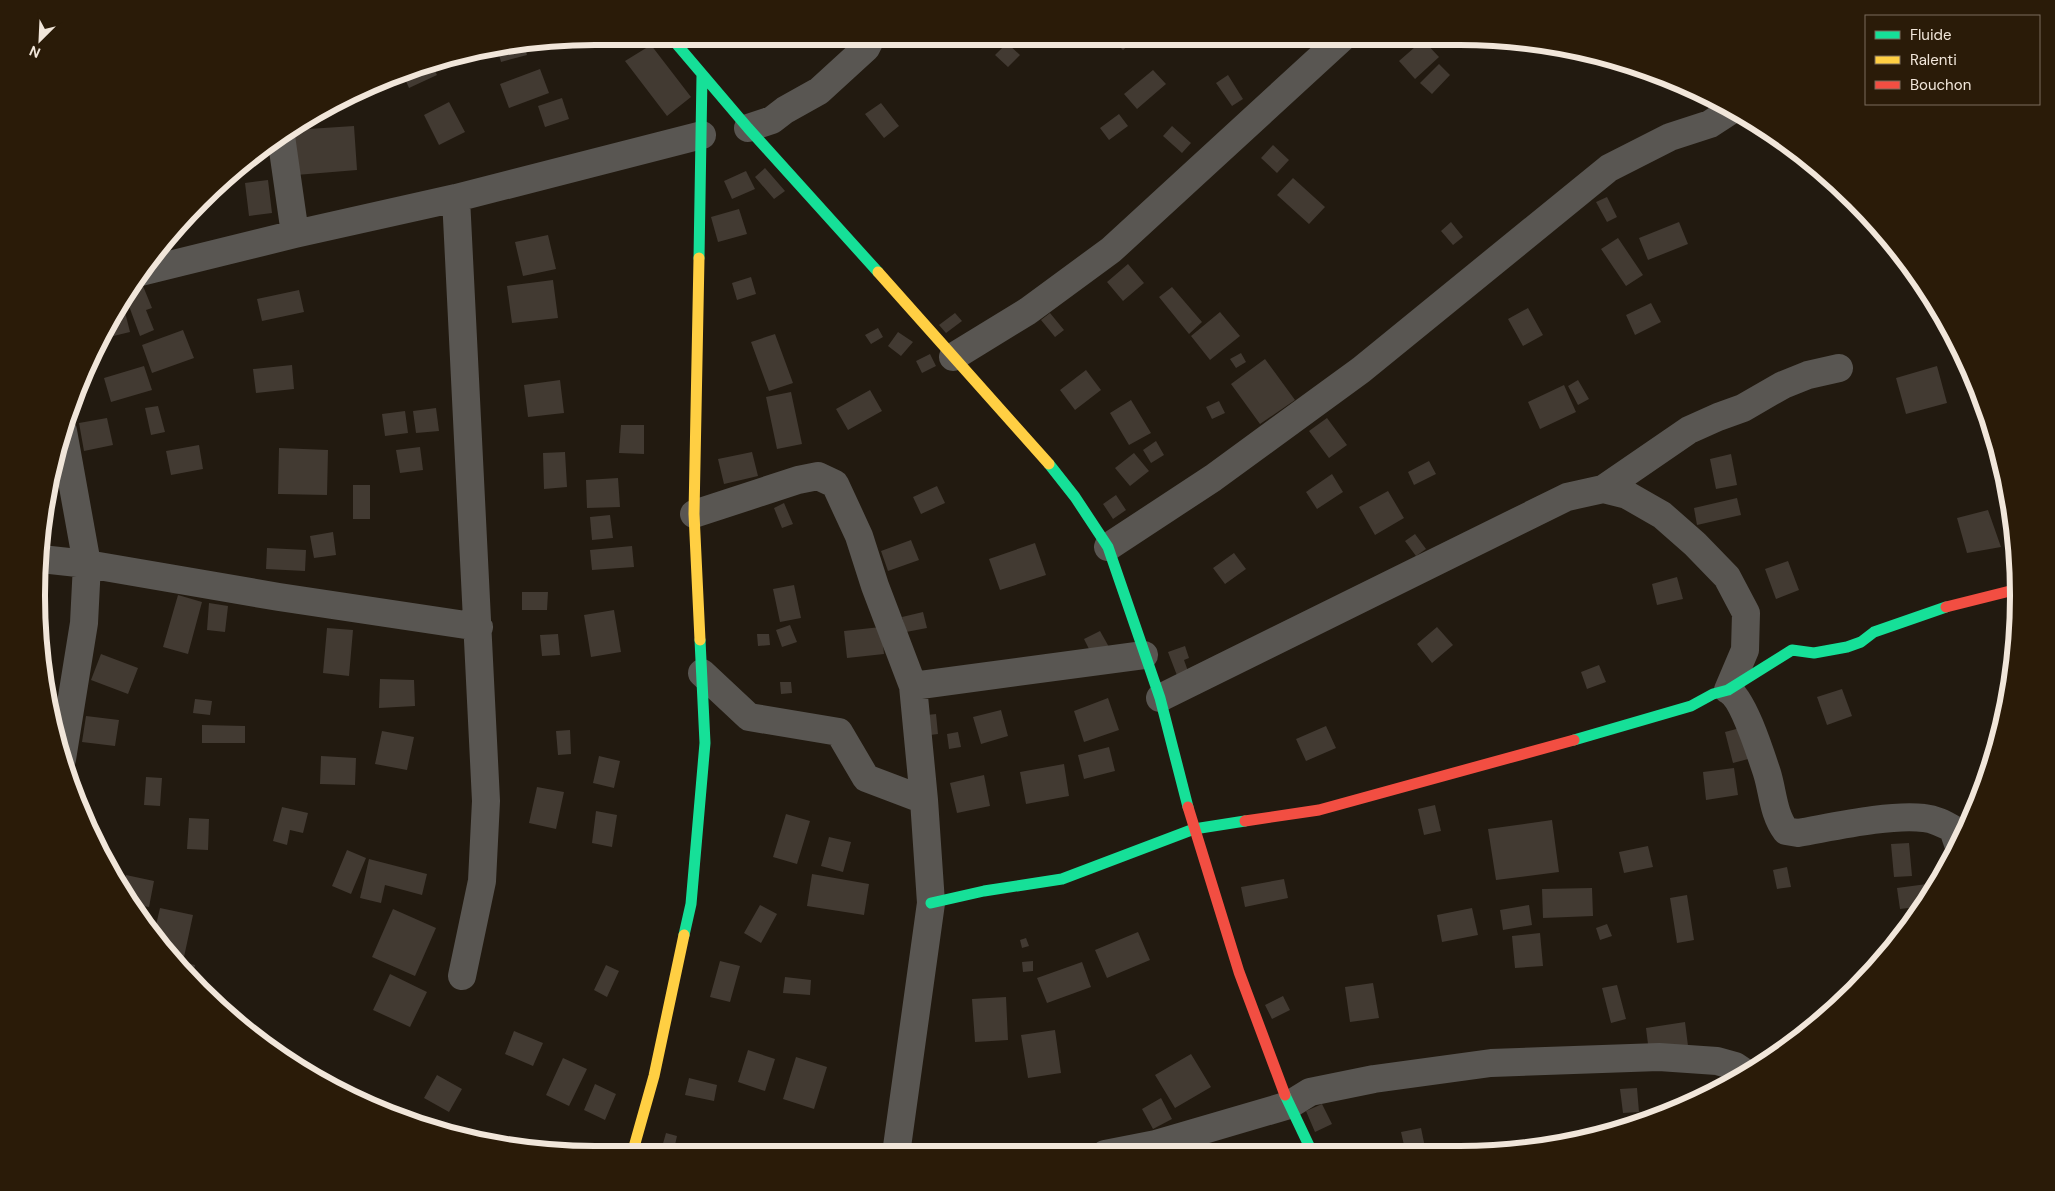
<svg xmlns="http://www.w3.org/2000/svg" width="2055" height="1191" font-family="'DM Sans',sans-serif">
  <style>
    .building { fill: #423a32 }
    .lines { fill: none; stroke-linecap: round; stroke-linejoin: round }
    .street { stroke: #595652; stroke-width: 28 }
    .fast { stroke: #16e098; stroke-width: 11 }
    .slow { stroke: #ffcf43; stroke-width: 11 }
    .jam { stroke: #f24e42; stroke-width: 11 }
    .rim { fill: none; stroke: #f1e6da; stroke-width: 6 }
  </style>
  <rect width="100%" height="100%" fill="#221a10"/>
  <!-- building -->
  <path class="building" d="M1112 39H1136L1123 50Z
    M1423 40 1439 57 1415 79 1399 61Z
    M523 41 527 55 501 62 497 47Z
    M547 41H570V42L548 47Z
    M1007 43 1020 55 1008 67 995 55Z
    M651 45 691 97 667 116 625 61Z
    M431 62 437 75 409 88 402 72Z
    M1439 64 1450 75 1432 94 1420 83Z
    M540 69 549 93 509 108 500 84Z
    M1153 70 1166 84 1137 109 1124 94Z
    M1228 75 1243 99 1232 106 1216 83Z
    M562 98 569 119 545 127 538 106Z
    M449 102 465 132 439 145 424 115Z
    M881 103 899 126 884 138 865 114Z
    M1119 114 1128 126 1109 140 1100 128Z
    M354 126 357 170 296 175 293 130Z
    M1172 126 1191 143 1182 153 1163 136Z
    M1273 145 1289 160 1277 173 1261 158Z
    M765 168 785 191 774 199 755 177Z
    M746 171 755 189 732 199 724 181Z
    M1293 178 1325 207 1309 224 1277 195Z
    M268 180 272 213 249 216 245 183Z
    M1607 197 1617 217 1607 222 1596 202Z
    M739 209 747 234 718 242 711 217Z
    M1451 222 1463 237 1453 245 1441 231Z
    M1679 222 1688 244 1648 260 1639 238Z
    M548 235 556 269 523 276 515 242Z
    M1618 238 1643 275 1626 286 1601 249Z
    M1128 264 1144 283 1123 301 1107 282Z
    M751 277 756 294 737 300 732 283Z
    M553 280 558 318 512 323 507 286Z
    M143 286 152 308 146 310 154 330 140 336 125 295 126 292Z
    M1172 287 1202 322 1189 334 1159 297Z
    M299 290 304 312 262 321 257 299Z
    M122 300 130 332 105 338 104 332Z
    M1651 303 1661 322 1635 335 1626 315Z
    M1528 308 1543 335 1523 346 1508 319Z
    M1220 312 1240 336 1210 360 1191 336Z
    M955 313 962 321 946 333 939 325Z
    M1050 313 1064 330 1055 337 1041 320Z
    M878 328 883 337 871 344 865 335Z
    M183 330 194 358 152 373 142 345Z
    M898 332 913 342 901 356 888 346Z
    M775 334 793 383 769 391 751 342Z
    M1241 353 1246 362 1236 368 1230 359Z
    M930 354 936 366 922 373 916 361Z
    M1265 359 1295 400 1260 424 1231 384Z
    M292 365 294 389 256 393 253 369Z
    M144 366 152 390 111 402 104 378Z
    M1937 366 1947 403 1906 414 1896 378Z
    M1086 370 1101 390 1075 410 1060 390Z
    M560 380 564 413 528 417 524 385Z
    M1578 380 1589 399 1578 405 1568 386Z
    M1564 385 1576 412 1540 429 1528 402Z
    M870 390 882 411 848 430 836 409Z
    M791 392 802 444 777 449 766 397Z
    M1131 400 1151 433 1129 445 1110 413Z
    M1219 401 1225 413 1212 419 1206 407Z
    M158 406 165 432 151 435 145 408Z
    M436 408 439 431 416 433 413 411Z
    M405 411 408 433 385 436 382 414Z
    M107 418 113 445 84 451 79 423Z
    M1327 418 1347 445 1329 458 1309 431Z
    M621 425H644V454L619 453Z
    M1156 441 1164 455 1151 463 1143 450Z
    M199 445 203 469 171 475 166 451Z
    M420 447 423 470 400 473 396 450Z
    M279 448 328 450 327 495 278 494Z
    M565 452 567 487 544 489 543 453Z
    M752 452 758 476 724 484 718 459Z
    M1134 453 1149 471 1130 486 1115 468Z
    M1731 454 1737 485 1716 489 1710 459Z
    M1429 461 1436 474 1414 485 1408 472Z
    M1332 474 1343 492 1317 509 1306 492Z
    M618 478 620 507 587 508 586 480Z
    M353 485H370V519H353Z
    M937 486 945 503 921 514 913 497Z
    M1388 491 1404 518 1375 535 1359 507Z
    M1116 495 1126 510 1113 519 1103 504Z
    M1737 498 1741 515 1697 525 1694 508Z
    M784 503 793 524 782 528 774 508Z
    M1988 510 2001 547 1967 553 1957 518Z
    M610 515 613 538 592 540 590 517Z
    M333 532 336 555 314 558 310 536Z
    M1415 534 1426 549 1416 556 1405 541Z
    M911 540 919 560 888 571 881 551Z
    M1035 543 1046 575 1000 590 989 559Z
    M632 546 634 567 592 570 590 550Z
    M267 548 306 550 305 571 266 569Z
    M1234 553 1246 569 1225 584 1213 568Z
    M1788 561 1799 590 1776 599 1765 569Z
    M1677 577 1683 599 1657 605 1652 584Z
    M794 585 801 618 780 622 773 589Z
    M522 592H548L547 610H522Z
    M178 595 202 602 188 654 163 647Z
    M209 603 228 606 225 632 207 630Z
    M614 610 621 652 591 657 584 615Z
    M923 612 927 628 906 632 902 617Z
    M790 625 797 642 782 647 776 630Z
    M881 627 884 654 847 658 844 631Z
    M1437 627 1453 645 1432 663 1417 644Z
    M327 628 353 630 349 676 323 673Z
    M1100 631 1109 647 1092 655 1084 639Z
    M558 634 560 655 542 656 540 635Z
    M757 634H769L770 645 758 646Z
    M1185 646 1189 658 1184 660 1189 674 1178 678 1168 652Z
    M101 654 138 668 128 694 91 680Z
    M1599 665 1606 682 1587 689 1581 672Z
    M380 679 414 680 415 706 379 708Z
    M780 682H791L792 693 781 694Z
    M1842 689 1852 716 1827 725 1817 697Z
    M1108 698 1119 730 1084 742 1074 711Z
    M195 699 212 701 210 715 193 713Z
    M1001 710 1008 736 981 744 973 717Z
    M936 714 938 734 930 735 927 715Z
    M86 716 119 720 115 746 82 742Z
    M202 725 245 726V743H202Z
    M1326 726 1336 748 1306 761 1296 739Z
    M1744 727 1752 758 1733 763 1725 732Z
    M570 730 571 754 558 755 556 731Z
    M382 731 414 737 407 770 375 764Z
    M958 732 961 747 949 749 947 734Z
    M1109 747 1115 771 1084 779 1078 755Z
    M321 756 356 758 355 785 320 784Z
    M599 756 620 761 614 788 593 783Z
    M1064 764 1069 796 1026 804 1020 772Z
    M1734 768 1738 795 1706 800 1703 772Z
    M984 775 990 806 957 813 950 783Z
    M146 777 162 778 160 806 144 805Z
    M537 787 564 792 556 829 529 823Z
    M1435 805 1441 831 1424 835 1418 809Z
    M282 807 308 813 303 833 290 830 287 845 273 841Z
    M596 811 617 815 612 847 592 843Z
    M786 814 810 821 797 864 773 857Z
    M189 818 209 819 208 850 187 849Z
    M1552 820 1559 872 1496 880 1488 829Z
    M829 837 851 842 843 872 821 866Z
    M1909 843 1912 876 1894 877 1891 844Z
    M1648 846 1653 867 1624 873 1619 852Z
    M347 850 366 858 351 894 332 886Z
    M369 859 427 874 422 895 385 885 381 903 360 898Z
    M1787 867 1791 887 1777 889 1773 870Z
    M812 874 869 884 864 915 807 906Z
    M126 875 154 881 149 907 130 904 123 892Z
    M1284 879 1288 898 1245 907 1241 887Z
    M1927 884 1929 898 1924 906 1900 909 1897 888Z
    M1592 888 1593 916 1543 918 1542 889Z
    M1687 895 1694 940 1677 943 1670 898Z
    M760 905 777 914 761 943 744 933Z
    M1529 905 1532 925 1503 930 1500 910Z
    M160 908 193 915 184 957 169 954 153 938Z
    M1472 908 1478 935 1442 942 1437 915Z
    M393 909 436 928 415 976 372 957Z
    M1607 924 1612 936 1600 940 1596 928Z
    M1138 932 1150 960 1107 978 1095 950Z
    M1540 933 1543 966 1515 968 1512 936Z
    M1026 938 1029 946 1022 948 1020 940Z
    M174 960 195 965 192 979Z
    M720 961 740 966 730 1002 710 997Z
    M1033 961V971L1023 972 1022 962Z
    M1082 962 1091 987 1047 1003 1037 978Z
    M606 965 619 971 607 997 594 990Z
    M390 974 427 992 410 1027 373 1010Z
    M785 977 811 980 810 995 783 993Z
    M1373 983 1379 1018 1350 1022 1345 987Z
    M1617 985 1626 1019 1611 1023 1602 988Z
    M1283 996 1290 1010 1272 1019 1265 1005Z
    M1006 997 1008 1040 975 1042 972 999Z
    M1685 1022 1688 1046 1649 1052 1646 1028Z
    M1055 1030 1061 1073 1028 1078 1021 1035Z
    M514 1031 543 1043 533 1066 505 1054Z
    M748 1050 775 1059 765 1091 738 1082Z
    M1191 1054 1211 1087 1175 1108 1155 1075Z
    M796 1057 827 1067 814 1109 783 1099Z
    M563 1058 587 1069 569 1106 546 1095Z
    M437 1075 462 1089 449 1112 424 1098Z
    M689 1078 717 1085 714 1101 685 1095Z
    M595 1084 616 1094 605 1120 584 1110Z
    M1637 1088 1639 1112 1623 1113 1620 1089Z
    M1161 1098 1172 1119 1153 1129 1142 1109Z
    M1322 1104 1332 1124 1315 1132 1306 1111Z
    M1421 1128 1426 1152 1406 1154 1401 1132Z
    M666 1133 677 1136 673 1154H660Z"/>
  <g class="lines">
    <!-- street -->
    <path class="street" d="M748 128 772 120 785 110 819 91 866 48 870 40
      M281 136 295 234
      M456 198 486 801 482 881 462 976
      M141 272 295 234 456 198 702 135
      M953 357 1028 311 1111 250 1342 38
      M1603 489 1627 495 1662 515 1695 544 1727 577 1746 613 1745 650 1728 690C1743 698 1761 755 1767 773 1773 792 1773 814 1786 831L1798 833C1833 827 1889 814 1924 818 1935 819 1944 824 1953 829L1958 844
      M694 514 798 480 818 476 835 484 859 536 875 586 913 686 924 800 931 903 896 1154
      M1108 547 1213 478 1361 370 1609 168 1670 137 1710 124 1730 111
      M41 559 87 564 279 597 479 627
      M702 673 749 717 839 732 866 778 924 800
      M913 686 1144 655
      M1160 698 1567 497 1603 489 1689 430 1718 417 1743 408 1783 385 1808 375 1839 368
      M62 759 84 623 87 564 63 431
      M1105 1154 1156 1144 1289 1105 1310 1092 1374 1079 1491 1063 1659 1057 1717 1061 1735 1066 1747 1074"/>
    <!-- fast -->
    <path class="fast" d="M674 41 748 128 878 272
      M699 258 702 75
      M1049 464 1075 497 1108 547 1160 698 1188 807
      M1574 740 1691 706 1713 694 1728 690 1792 650 1814 653 1847 647 1861 642 1874 632 1946 607
      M931 903 984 891 1062 879 1194 829 1245 821
      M684 935 691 904 705 743 700 640
      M1285 1095 1313 1154"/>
    <!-- slow -->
    <path class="slow" d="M699 258 694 514 700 640
      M878 272 1049 464
      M632 1154 654 1076 684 935"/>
    <!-- jam -->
    <path class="jam" d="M1946 607 2018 589
      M1188 807 1239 972 1285 1095
      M1245 821 1319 810 1574 740"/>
  </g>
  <!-- crop -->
  <path d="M0 0H2055V1191H0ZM595 45H1460A550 550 0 0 1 2010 595V596A550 550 0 0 1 1460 1146H595A550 550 0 0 1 45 596V595A550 550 0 0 1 595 45Z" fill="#2a1b08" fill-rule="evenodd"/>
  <path class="rim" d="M595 45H1460A550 550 0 0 1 2010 595V596A550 550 0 0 1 1460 1146H595A550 550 0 0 1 45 596V595A550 550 0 0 1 595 45Z"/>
  <!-- legend -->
  <rect x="1865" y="15" width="175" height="90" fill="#2a1b08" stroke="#7a6c5c"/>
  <rect x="1875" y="31" width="25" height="8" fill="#16e098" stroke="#7a6c5c"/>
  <text x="1910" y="40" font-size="15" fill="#f1e6da">Fluide</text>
  <rect x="1875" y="56" width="25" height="8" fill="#ffcf43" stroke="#7a6c5c"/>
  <text x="1910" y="65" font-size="15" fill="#f1e6da">Ralenti</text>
  <rect x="1875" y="81" width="25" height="8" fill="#f24e42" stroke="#7a6c5c"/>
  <text x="1910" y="90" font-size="15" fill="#f1e6da">Bouchon</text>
  <!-- north arrow -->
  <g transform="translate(40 40) rotate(204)" stroke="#2a1b08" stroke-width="4" paint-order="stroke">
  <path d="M0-4L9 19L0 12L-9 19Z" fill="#f1e6da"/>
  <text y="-8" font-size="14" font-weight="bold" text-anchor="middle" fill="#f1e6da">N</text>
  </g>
</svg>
